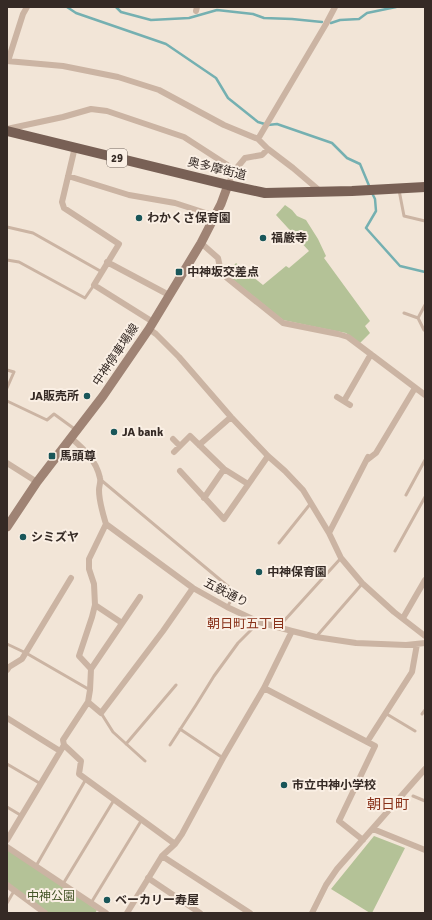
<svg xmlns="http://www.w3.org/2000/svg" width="432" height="920" font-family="Signika,'Noto Sans JP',sans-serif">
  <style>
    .green { fill: #b4c297 }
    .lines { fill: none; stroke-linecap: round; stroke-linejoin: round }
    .stream { stroke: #75b0b1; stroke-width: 2.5 }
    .lane { stroke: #cbb4a3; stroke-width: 3 }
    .street { stroke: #cbb4a3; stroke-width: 6 }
    .secondary { stroke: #9f8374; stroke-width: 9 }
    .primary { stroke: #786055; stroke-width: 10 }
    .poi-dot { fill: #195659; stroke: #faefe4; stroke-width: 1.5 }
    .labels { text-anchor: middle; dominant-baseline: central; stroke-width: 4; stroke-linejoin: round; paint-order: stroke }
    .shield { fill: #faefe4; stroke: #70655e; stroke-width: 1 }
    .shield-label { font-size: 11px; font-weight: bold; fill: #352a25 }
    .street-label { font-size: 12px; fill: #352a25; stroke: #faefe4 }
    .poi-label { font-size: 12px; font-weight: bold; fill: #352a25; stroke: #faefe4; text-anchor: start }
    .park-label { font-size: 12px; fill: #455528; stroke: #faefe4 }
    .neighbourhood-label { font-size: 13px; fill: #89321a; stroke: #faefe4 }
    .quarter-label { font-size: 14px; fill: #89321a; stroke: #faefe4 }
  </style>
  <rect width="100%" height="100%" fill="#f2e5d7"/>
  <!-- green -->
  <path class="green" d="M285 205 292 210 297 216 306 220 318 239 326 256 324 258 370 321 365 326 370 333 360 343 346 333 311 326 283 320 232 279 227 273 236 263 263 285 286 266 289 268 309 251 276 215Z
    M374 836 405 848 372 913H370L331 889Z
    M7 848 97 910 95 913H48L7 882Z"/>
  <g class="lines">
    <!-- stream -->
    <path class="stream" d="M67 7 76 13 166 44 216 78 228 98 258 122 268 125 277 124 332 143 347 158 360 164 370 188
      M116 7 121 12 151 20 189 18 217 10 253 14 264 18 292 19 322 22
      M331 23 340 20 359 19 367 13 396 7
      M372 193 375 199 376 211 366 228 400 266 425 272"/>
    <!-- lane -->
    <path class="lane" d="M399 190 404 216 425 221
      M7 227 33 233 102 272
      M7 260 19 262 85 298 94 285
      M404 313 418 318 424 330
      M418 318 425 305
      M7 370 14 372 7 388
      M7 401 47 420 54 414 76 430
      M101 480 236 593 227 607
      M406 495 425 460
      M279 543 311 503
      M395 551 425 497
      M282 628 283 622 341 558
      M316 637 362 584
      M7 644 26 653 90 690
      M101 713 113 732 145 761
      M385 713 415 731
      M422 714 425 710
      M180 729 223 758
      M126 744 176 685
      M170 745 196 705 214 676 238 643 259 622
      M7 764 41 784
      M413 796 425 801
      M7 807 22 816
      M36 866 86 779
      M63 884 114 800
      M7 903 14 891
      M91 903 141 821"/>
    <!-- street -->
    <path class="street" d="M196 11 197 7
      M7 61 63 66 118 77 159 90 224 125 258 139 268 149 293 168 320 191
      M8 61 23 14 27 7
      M7 129 63 117 91 109 107 111 184 137 235 170
      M258 139 326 24 335 7
      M75 147 62 202 64 208 119 244 94 285 153 322
      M68 176 129 195 175 203 215 216
      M228 185 235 170 245 158 262 155 268 149
      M201 243 218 258 221 272 227 278 283 323 338 334 348 337 425 395
      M107 262 169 295
      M149 329 156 334 179 357 231 417 268 456 285 471 303 490 329 533 341 558 362 583 394 612 425 636
      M337 397 350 405
      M344 401 371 354
      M71 438C84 449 96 460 100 478 101 482 99 486 99 490 99 502 103 514 106 524L89 559V569L94 584 95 605 92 617 79 656 91 669 90 690 88 702 63 740 64 745 81 761 79 774 175 844
      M173 439 180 446
      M199 445 231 417
      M174 452 190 436 224 469 248 484
      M367 460 376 453 415 388
      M7 463 37 482
      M180 471 224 519 268 456
      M204 498 224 469
      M106 524 193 588 227 607 259 622 292 631 316 637 356 643 406 645 425 643
      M329 533 368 457
      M95 605 122 623
      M403 618 425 580
      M91 669 140 597
      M7 670 9 667 22 659 71 578
      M264 688 375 746 339 821 363 840
      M88 702 101 713 163 631 193 588
      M7 718 60 751
      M367 742 412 672 417 644
      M373 829 425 850
      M7 840 64 745
      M7 847 106 913
      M162 856 250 913
      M148 878 200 913
      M7 885 45 913
      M127 913 162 856 175 844 182 834 223 758 264 688 292 631
      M312 913 326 885 337 869 425 769"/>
    <!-- secondary -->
    <path class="secondary" d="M7 527 37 482 103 396 149 329 201 243 221 204 228 185"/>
    <!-- primary -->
    <path class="primary" d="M7 131 228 185 265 193 352 191 425 187"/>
  </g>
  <!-- markers -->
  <g class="poi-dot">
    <circle cx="139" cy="218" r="4"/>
    <circle cx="263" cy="238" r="4"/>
    <rect x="175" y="268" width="8" height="8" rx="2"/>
    <circle cx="87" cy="396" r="4"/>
    <circle cx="114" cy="432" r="4"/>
    <rect x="48" y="452" width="8" height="8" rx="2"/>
    <circle cx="23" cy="537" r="4"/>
    <circle cx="259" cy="572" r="4"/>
    <circle cx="284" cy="785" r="4"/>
    <circle cx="107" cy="900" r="4"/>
  </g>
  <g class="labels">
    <!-- shield labels -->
    <rect class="shield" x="107" y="149" width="20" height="18" rx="3"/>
    <g class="shield-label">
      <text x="117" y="158">29</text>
    </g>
    <!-- street labels -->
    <g class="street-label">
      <text transform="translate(217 169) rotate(14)">奥多摩街道</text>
      <text transform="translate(116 355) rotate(-56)">中神停車場線</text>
      <text transform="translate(226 593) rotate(27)">五鉄通り</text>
    </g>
    <!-- poi labels -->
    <g class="poi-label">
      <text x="147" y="218">わかくさ保育園</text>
      <text x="271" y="238">福厳寺</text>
      <text x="187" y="272">中神坂交差点</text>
      <text x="79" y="396" text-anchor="end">JA販売所</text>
      <text x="122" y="432">JA bank</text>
      <text x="60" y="456">馬頭尊</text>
      <text x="31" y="537">シミズヤ</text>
      <text x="267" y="572">中神保育園</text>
      <text x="292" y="785">市立中神小学校</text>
      <text x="115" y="900">ベーカリー寿屋</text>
    </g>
    <!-- park labels -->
    <g class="park-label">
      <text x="51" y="896">中神公園</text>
    </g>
    <!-- neighbourhood labels -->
    <g class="neighbourhood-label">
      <text x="246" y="624">朝日町五丁目</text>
    </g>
    <!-- quarter labels -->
    <g class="quarter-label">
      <text x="388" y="804">朝日町</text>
    </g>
  </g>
  <!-- border -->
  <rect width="432" height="920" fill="none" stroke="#352a25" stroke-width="16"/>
</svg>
